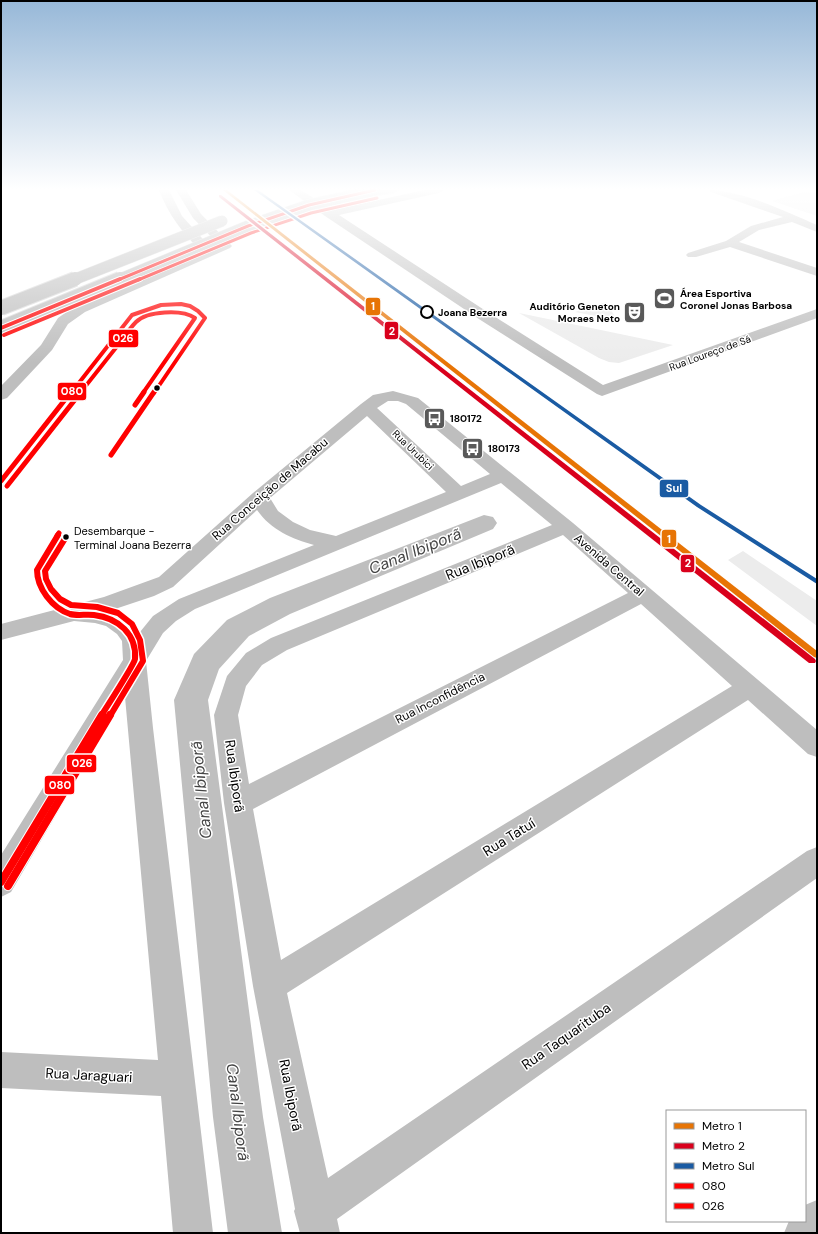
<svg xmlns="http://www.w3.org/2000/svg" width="818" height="1234" font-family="'DM Sans',sans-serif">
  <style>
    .green { fill: #ececec }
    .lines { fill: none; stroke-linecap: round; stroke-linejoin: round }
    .canal { fill: #bfbfbf; fill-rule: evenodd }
    .trunk-casing { stroke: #dbdbdb; stroke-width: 2 }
    .minor { fill: #bebebe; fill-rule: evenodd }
    .trunk { fill: #bebebe; fill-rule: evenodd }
    .trunk-bridge-far1-casing { stroke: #dbdbdb; stroke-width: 12; stroke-linecap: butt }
    .trunk-bridge-casing { stroke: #dbdbdb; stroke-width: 16; stroke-linecap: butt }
    .trunk-bridge-far1 { stroke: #bebebe; stroke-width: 11 }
    .trunk-bridge { stroke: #bebebe; stroke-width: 14 }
    .bus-1-far4-casing { stroke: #fff; stroke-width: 4.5 }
    .bus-1-far3-casing { stroke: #fff; stroke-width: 6 }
    .bus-1-far2-casing { stroke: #fff; stroke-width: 8 }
    .bus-1-far1-casing { stroke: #fff; stroke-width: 9 }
    .bus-1-casing { stroke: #fff; stroke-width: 10 }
    .bus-2-far4-casing { stroke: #fff; stroke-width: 4.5 }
    .bus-2-far3-casing { stroke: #fff; stroke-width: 6 }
    .bus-2-far2-casing { stroke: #fff; stroke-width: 8 }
    .bus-2-far1-casing { stroke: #fff; stroke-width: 9 }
    .bus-2-casing { stroke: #fff; stroke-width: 10 }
    .bus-1-far4 { stroke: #f00; stroke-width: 3 }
    .bus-1-far3 { stroke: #f00; stroke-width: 4 }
    .bus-1-far2 { stroke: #f00; stroke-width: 5 }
    .bus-1-far1 { stroke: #f00; stroke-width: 6 }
    .bus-1 { stroke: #f00; stroke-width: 8 }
    .bus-2-far4 { stroke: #f00; stroke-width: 3 }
    .bus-2-far3 { stroke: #f00; stroke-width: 4 }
    .bus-2-far2 { stroke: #f00; stroke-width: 5 }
    .bus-2-far1 { stroke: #f00; stroke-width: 6 }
    .bus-2 { stroke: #f00; stroke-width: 8 }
    .metro-1-casing { stroke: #fff; stroke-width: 3 }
    .metro-2-casing { stroke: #fff; stroke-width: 3 }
    .metro-3-casing { stroke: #fff; stroke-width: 3 }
    .metro-1 { fill: #e77405; fill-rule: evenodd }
    .metro-2 { fill: #d9001c; fill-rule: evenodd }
    .metro-3 { fill: #1a5ba3; fill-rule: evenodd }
    .stop-dot { fill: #fff; stroke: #000; stroke-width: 2 }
    .bus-dot { fill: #000; stroke: #fff; stroke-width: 1.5 }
    .labels { text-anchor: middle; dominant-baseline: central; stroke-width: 3; stroke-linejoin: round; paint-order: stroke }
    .far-poi-label { font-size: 10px; font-weight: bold; fill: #000; stroke: #fff; text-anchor: start }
    .far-stop-label { font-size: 10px; font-weight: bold; fill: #000; stroke: #fff; text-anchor: start }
    .far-street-label { font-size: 10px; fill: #000; stroke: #fff }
    .bus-label { font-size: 11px; fill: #000; stroke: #fff; text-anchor: start }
    .street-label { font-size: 12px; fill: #000; stroke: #fff }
    .near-street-label { font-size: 14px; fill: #000; stroke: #fff }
    .near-water-label { font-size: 16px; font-style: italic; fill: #444; stroke: #fff }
    .line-badge { stroke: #fff; stroke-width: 1.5 }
    .badge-label { font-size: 11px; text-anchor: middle; font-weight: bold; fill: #fff }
  </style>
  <rect width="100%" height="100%" fill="#fff"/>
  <!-- green -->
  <path class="green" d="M811 190H817V216L772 201Z
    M606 302 617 320 575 312Z
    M519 313 673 345 619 363 609 362 599 358Z
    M743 551 817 601V626L728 560Z"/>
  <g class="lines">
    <!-- canal -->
    <path class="canal" d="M484 515 493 517 497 523 493 529 290 614 249 636 219 669 208 700 263 1117 282 1233H228L213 1117 174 700 194 654 227 620 270 598Z"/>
    <defs>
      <path id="trunk" d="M367 190H398L393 193 358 197 353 194 355 192Z"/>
    </defs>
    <!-- trunk casing -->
    <use href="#trunk" class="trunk-casing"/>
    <!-- minor -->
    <path class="minor" d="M159 190H169L182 216 211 248 219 245 193 218 176 190H186L201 214 230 244 232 246 230 248 85 312 68 324 52 350 7 398 1 400V386L41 345 58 318 75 306 202 252C183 234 168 214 159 190Z
      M289 190H301L332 210 425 190H444L439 193 339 215 492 315 603 385 817 309V318L602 396 597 394 482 321 325 216Z
      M709 190C741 190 787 212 817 225V232L792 222 759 230 739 242 817 268V276L730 247 696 257H688L686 255 688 253 726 241 751 226 783 217 711 192Z
      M393 391 418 398 573 523 817 730V757L808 754 748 700 287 993 328 1178 807 851 817 847V878L337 1219 340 1233H300L294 1211 295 1209 253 986 224 803 214 715 227 676 246 653 271 638 552 525 501 483 195 609 176 621 163 633 146 661 153 728 213 1233H173L161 1096 1 1088V1052L158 1060 125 697 11 892 1 897V855L123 660 122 641 117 634 106 626 95 623 74 621 1 640V624L104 597 159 577 253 493 361 404 373 395ZM388 401H398L406 404 490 474 461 486 377 408ZM367 416 446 492 336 536 310 530 293 522 278 511 270 498ZM257 510C271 530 292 539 314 545L179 599 153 616 140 632C132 620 123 615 109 611L154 596 173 587ZM563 535 628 593 249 784 238 715 246 686 262 665 287 650ZM641 604 732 686 281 960 253 809Z
      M817 1200V1233H784L789 1221H805V1205Z"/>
    <!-- trunk -->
    <use href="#trunk" class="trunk"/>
    <defs>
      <path id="trunk-bridge-far1" d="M73 280 222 221
        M118 280 248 226 309 205 375 190"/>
      <path id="trunk-bridge" d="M1 308 75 279
        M1 328 120 279"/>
    </defs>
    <!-- trunk-bridge-far1 casing -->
    <use href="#trunk-bridge-far1" class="trunk-bridge-far1-casing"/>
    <!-- trunk-bridge casing -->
    <use href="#trunk-bridge" class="trunk-bridge-casing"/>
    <!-- trunk-bridge-far1 -->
    <use href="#trunk-bridge-far1" class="trunk-bridge-far1"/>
    <!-- trunk-bridge -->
    <use href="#trunk-bridge" class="trunk-bridge"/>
    <defs>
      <path id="bus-1-far4" d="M118 280 248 226 309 205 375 190"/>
      <path id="bus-1-far3" d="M1 328 120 279
        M71 393 132 315 161 305 181 304 190 306 198 311 205 318 154 393"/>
      <path id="bus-1-far2" d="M111 455 154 392
        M1 481 71 392
        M57 536 59 533"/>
      <path id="bus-1-far1" d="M58 535 37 570C37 588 52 608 70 614 77 616 86 614 94 615 118 618 137 634 135 659 134 665 106 708 101 716"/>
      <path id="bus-1" d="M1 882 102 715"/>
      <path id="bus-2-far4" d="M138 280 251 233 311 213 377 198"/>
      <path id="bus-2-far3" d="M4 335 140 279
        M80 393C93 377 106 360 119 344 124 337 130 328 136 322 147 311 182 309 195 318L143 393"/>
      <path id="bus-2-far2" d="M135 405 144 392
        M7 486 81 392"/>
      <path id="bus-2-far1" d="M66 537 45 571 46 579 51 589 60 599 71 605 97 607 118 613 132 624 140 640 143 661 110 716"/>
      <path id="bus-2" d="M8 886 110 715"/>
    </defs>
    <!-- bus-1-far4 casing -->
    <use href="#bus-1-far4" class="bus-1-far4-casing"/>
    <!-- bus-1-far3 casing -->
    <use href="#bus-1-far3" class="bus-1-far3-casing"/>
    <!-- bus-1-far2 casing -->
    <use href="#bus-1-far2" class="bus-1-far2-casing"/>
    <!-- bus-1-far1 casing -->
    <use href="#bus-1-far1" class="bus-1-far1-casing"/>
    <!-- bus-1 casing -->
    <use href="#bus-1" class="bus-1-casing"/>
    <!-- bus-2-far4 casing -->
    <use href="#bus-2-far4" class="bus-2-far4-casing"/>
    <!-- bus-2-far3 casing -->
    <use href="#bus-2-far3" class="bus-2-far3-casing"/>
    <!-- bus-2-far2 casing -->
    <use href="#bus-2-far2" class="bus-2-far2-casing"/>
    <!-- bus-2-far1 casing -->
    <use href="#bus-2-far1" class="bus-2-far1-casing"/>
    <!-- bus-2 casing -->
    <use href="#bus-2" class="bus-2-casing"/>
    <!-- bus-1-far4 -->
    <use href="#bus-1-far4" class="bus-1-far4"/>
    <!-- bus-1-far3 -->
    <use href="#bus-1-far3" class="bus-1-far3"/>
    <!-- bus-1-far2 -->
    <use href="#bus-1-far2" class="bus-1-far2"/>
    <!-- bus-1-far1 -->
    <use href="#bus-1-far1" class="bus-1-far1"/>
    <!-- bus-1 -->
    <use href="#bus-1" class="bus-1"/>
    <!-- bus-2-far4 -->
    <use href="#bus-2-far4" class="bus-2-far4"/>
    <!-- bus-2-far3 -->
    <use href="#bus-2-far3" class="bus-2-far3"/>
    <!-- bus-2-far2 -->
    <use href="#bus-2-far2" class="bus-2-far2"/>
    <!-- bus-2-far1 -->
    <use href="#bus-2-far1" class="bus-2-far1"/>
    <!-- bus-2 -->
    <use href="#bus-2" class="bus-2"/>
    <defs>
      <path id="metro-1" d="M223 190H227L817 651V658L814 657Z"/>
      <path id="metro-2" d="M219 195H221L815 659 816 661 815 663H809L219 197Z"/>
      <path id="metro-3" d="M254 190H258L701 505 817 579V584L697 507Z"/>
    </defs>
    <!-- metro-1 casing -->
    <use href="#metro-1" class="metro-1-casing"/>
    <!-- metro-2 casing -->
    <use href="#metro-2" class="metro-2-casing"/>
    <!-- metro-3 casing -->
    <use href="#metro-3" class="metro-3-casing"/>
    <!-- metro-1 -->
    <use href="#metro-1" class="metro-1"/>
    <!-- metro-2 -->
    <use href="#metro-2" class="metro-2"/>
    <!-- metro-3 -->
    <use href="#metro-3" class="metro-3"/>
  </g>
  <!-- sky -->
  <linearGradient id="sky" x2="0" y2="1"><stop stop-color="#97b8d8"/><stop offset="0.52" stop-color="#fff"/><stop offset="1" stop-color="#fff" stop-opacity="0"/></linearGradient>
  <rect width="818" height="363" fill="url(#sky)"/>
  <!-- icons -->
  <defs>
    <symbol id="stadium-square" viewBox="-11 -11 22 22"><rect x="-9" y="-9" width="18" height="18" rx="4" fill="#595959" stroke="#fff"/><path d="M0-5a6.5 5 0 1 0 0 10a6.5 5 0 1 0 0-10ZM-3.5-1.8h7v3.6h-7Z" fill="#fff"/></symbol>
    <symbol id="theatre-square" viewBox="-11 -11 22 22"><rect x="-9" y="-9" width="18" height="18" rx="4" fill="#595959" stroke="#fff"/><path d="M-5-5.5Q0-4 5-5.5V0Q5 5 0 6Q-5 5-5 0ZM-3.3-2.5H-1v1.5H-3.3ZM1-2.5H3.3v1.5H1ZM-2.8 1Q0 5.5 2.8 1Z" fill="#fff"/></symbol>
    <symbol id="bus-square" viewBox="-11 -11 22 22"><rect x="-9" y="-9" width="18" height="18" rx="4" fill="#595959" stroke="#fff"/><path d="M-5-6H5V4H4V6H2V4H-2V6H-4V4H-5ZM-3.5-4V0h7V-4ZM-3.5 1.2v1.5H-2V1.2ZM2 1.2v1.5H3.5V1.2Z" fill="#fff"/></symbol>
  </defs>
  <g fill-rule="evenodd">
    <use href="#stadium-square" x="652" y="286" width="25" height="25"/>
    <use href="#theatre-square" x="622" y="300" width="25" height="25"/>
    <use href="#bus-square" x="422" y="406" width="25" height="25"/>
    <use href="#bus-square" x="460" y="436" width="25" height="25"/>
  </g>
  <!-- markers -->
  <circle class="stop-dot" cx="427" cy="312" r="6"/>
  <g class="bus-dot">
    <circle cx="157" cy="388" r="3.5"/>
    <circle cx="66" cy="537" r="3.5"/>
  </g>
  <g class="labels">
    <!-- far-poi labels -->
    <g class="far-poi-label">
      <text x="680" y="293">Área Esportiva<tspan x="680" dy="12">Coronel Jonas Barbosa</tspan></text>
      <text x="620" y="306" text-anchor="end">Auditório Geneton<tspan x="620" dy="12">Moraes Neto</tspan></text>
      <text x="450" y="418">180172</text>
      <text x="488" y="448">180173</text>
    </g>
    <!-- far-stop labels -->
    <g class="far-stop-label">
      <text x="438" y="312">Joana Bezerra</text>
    </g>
    <!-- far-street labels -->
    <g class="far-street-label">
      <text transform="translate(710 353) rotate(-20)">Rua Loureço de Sá</text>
      <text transform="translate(413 450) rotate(44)">Rua Urubici</text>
    </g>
    <!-- bus labels -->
    <g class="bus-label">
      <text x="74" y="531">Desembarque -<tspan x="74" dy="14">Terminal Joana Bezerra</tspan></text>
    </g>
    <!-- street labels -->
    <g class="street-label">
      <text transform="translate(270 489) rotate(-41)">Rua Conceição de Macabu</text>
      <text transform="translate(609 565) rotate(41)">Avenida Central</text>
      <text transform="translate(440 698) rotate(-27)">Rua Inconfidência</text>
    </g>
    <!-- near-street labels -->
    <g class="near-street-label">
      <text transform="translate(480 562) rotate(-22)">Rua Ibiporã</text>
      <text transform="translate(235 776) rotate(82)">Rua Ibiporã</text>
      <text transform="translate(509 837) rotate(-32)">Rua Tatuí</text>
      <text transform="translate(566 1036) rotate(-35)">Rua Taquarituba</text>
      <text transform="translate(89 1075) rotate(3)">Rua Jaraguari</text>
      <text transform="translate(291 1095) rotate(79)">Rua Ibiporã</text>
    </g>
    <!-- near-water labels -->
    <g class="near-water-label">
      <text transform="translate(415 551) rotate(-22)">Canal Ibiporã</text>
      <text transform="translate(201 790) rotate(-96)">Canal Ibiporã</text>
      <text transform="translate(238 1112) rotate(83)">Canal Ibiporã</text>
    </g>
  </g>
  <g class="line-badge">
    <rect x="365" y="297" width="16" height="19" rx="4" fill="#e77405"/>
    <rect x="384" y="321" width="15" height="19" rx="4" fill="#d9001c"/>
    <rect x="108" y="329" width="31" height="19" rx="4" fill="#f00"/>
    <rect x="57" y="382" width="30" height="19" rx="4" fill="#f00"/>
    <rect x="659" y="479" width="30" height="19" rx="4" fill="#1a5ba3"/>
    <rect x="661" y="529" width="16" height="19" rx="4" fill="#e77405"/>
    <rect x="680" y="554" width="15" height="19" rx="4" fill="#d9001c"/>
    <rect x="66" y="754" width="31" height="19" rx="4" fill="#f00"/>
    <rect x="44" y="775" width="31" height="20" rx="4" fill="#f00"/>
  </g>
  <g class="badge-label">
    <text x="373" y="310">1</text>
    <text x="392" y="335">2</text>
    <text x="123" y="342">026</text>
    <text x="72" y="395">080</text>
    <text x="674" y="492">Sul</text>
    <text x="669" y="543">1</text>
    <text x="688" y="567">2</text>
    <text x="82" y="767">026</text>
    <text x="60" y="789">080</text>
  </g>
  <!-- border -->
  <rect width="818" height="1234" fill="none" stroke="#000000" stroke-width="4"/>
  <!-- legend -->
  <rect x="666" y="1110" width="140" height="112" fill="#ffffff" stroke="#999999"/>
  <rect x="674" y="1123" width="20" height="6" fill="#e77405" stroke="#999999"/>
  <text x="702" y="1130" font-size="12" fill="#000000">Metro 1</text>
  <rect x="674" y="1143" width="20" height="6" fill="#d9001c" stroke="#999999"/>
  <text x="702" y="1150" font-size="12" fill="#000000">Metro 2</text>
  <rect x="674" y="1163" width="20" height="6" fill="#1a5ba3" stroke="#999999"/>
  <text x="702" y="1170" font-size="12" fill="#000000">Metro Sul</text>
  <rect x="674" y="1183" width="20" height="6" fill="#ff0000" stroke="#999999"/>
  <text x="702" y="1190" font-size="12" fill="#000000">080</text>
  <rect x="674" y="1203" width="20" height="6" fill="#ff0000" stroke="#999999"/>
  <text x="702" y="1210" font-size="12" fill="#000000">026</text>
</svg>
